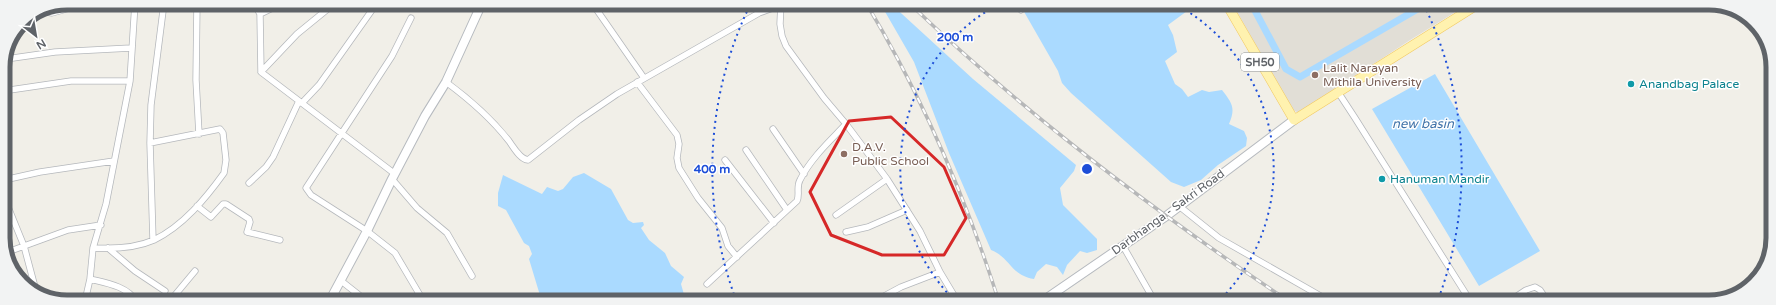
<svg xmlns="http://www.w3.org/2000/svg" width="1776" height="305" font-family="'Varela Round',sans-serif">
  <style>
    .education { fill: #e1ded6 }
    .water { fill: #aadaff }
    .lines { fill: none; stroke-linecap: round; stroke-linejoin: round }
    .canal { stroke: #aadaff; stroke-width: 7 }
    .street-casing { stroke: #b5b8bc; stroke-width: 7 }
    .secondary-casing { stroke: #b6babf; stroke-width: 10 }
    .primary-casing { stroke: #f2c960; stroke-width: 10 }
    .street { stroke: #fff; stroke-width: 5.5 }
    .secondary { stroke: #fff; stroke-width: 8 }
    .primary { stroke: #fff2af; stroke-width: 9 }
    .rail-casing { stroke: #b6b7b8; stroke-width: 3.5 }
    .rail { stroke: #fff; stroke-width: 2; stroke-dasharray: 6; stroke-linecap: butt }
    .marked { fill: none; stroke: #d62828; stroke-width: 3; stroke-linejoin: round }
    .ring { fill: none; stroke: #1d4ed8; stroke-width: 2; stroke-dasharray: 2 4 }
    .education-dot { fill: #8d6e63; stroke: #fff; stroke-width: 1.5 }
    .culture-dot { fill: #0f9aa8; stroke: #fff; stroke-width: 1.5 }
    .labels { text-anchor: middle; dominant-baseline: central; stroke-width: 3; stroke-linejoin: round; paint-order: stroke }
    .shield { fill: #fff; stroke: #8f9295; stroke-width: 1 }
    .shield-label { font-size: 11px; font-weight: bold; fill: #5f6368 }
    .education-label { font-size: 12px; fill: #785e54; stroke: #fff; text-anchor: start }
    .culture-label { font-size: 12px; fill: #0d838f; stroke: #fff; text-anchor: start }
    .street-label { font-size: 12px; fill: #5f6368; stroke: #fff }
    .water-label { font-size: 13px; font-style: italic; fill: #4174aa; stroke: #fff }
    .rim { fill: none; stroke: #5f6368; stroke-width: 5 }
    .centre { fill: #1d4ed8; stroke: #fff; stroke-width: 2 }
    .ring-label { font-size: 12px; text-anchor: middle; font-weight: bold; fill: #1d4ed8; stroke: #fff; stroke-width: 3; stroke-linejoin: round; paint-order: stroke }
  </style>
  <rect width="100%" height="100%" fill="#f1efe8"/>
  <!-- education -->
  <path class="education" d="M1232 3H1470L1410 40 1299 113 1293 110Z"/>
  <!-- water -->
  <path class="water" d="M880 3H890L973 79 1076 165 1074 171 1060 188 1063 205 1097 239V250L1087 253 1080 251 1067 265 1063 275 1057 267 1046 264 1037 272 1034 279C1010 275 1011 258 991 250L949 153 914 62Z
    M1019 3H1198L1168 25 1173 35 1177 52 1165 61 1175 84 1182 89 1188 97 1202 90 1209 92 1222 90C1232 103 1236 108 1229 124L1244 131 1247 138 1246 146 1218 165 1201 180 1184 187 1171 182 1071 93 1062 83 1058 71Z
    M1435 74 1540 251 1479 286 1372 109Z
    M584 173 611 189 628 220 633 223 643 222 644 225 641 228 649 240 665 253 671 266 684 277 681 284 685 298 679 302H542L529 259 532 254 529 246 524 243 506 210 498 206V193L503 175 542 194 547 187 558 191 563 189 573 177Z"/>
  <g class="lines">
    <!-- canal -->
    <path class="canal" d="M1251 3 1286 69 1300 77 1428 3"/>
    <defs>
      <path id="street" d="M197 3 196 80 199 134
        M254 3 260 14 261 72 395 174
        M592 3 644 78
        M781 3 780 24 782 36 786 46 824 98 846 124 887 179 920 231 940 272 958 302
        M1016 3 1021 10
        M46 12 52 13 88 3
        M260 14 283 3
        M411 18 392 56 306 188 311 195 367 231 395 253 424 302
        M6 59 55 52 131 48
        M261 72 297 34 335 3
        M446 82C469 99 491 118 509 141 514 148 520 159 528 160L579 120 617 94 759 13 781 5
        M637 82 677 135 679 144 677 158 679 168 698 198 722 228 728 246 737 257
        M3 91 71 81H130
        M1338 92 1355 118 1471 302
        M302 103 319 85 377 3
        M773 129 804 174
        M746 150 787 210
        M725 160 774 223
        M392 179 417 208 447 233 472 276
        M4 180 40 172 114 161
        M249 183 266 167 273 157 299 101
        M4 197 24 246 36 291
        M197 206 211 217 223 204H226L249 219 250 222 247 232 280 240
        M1179 206 1219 238 1331 302
        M836 215 887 179
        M846 232 868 227 907 210
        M153 240 150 143 151 105 164 3H168
        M1123 246 1155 302
        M93 248C112 249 136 248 154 240 183 226 206 198 224 173L226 160 223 133 220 129 150 143
        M108 248 135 271 165 291
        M5 253 68 230 101 225
        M90 279C106 283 127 286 136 301
        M340 280 359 295 364 302
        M707 284 797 201C800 195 796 187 800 180 811 158 830 141 846 124
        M85 301 90 279 93 248 106 204 130 81 135 3
        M170 301 195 271
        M873 302 901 287 940 272
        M1222 302H1227
        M1508 302 1526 290 1535 287 1540 290 1548 302"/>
      <path id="secondary" d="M329 302 367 231 392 179 425 116 446 82 482 3
        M1041 302 1165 217 1294 120"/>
      <path id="primary" d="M1226 3 1294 120 1480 3"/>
    </defs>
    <!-- street casing -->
    <use href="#street" class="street-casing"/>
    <!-- secondary casing -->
    <use href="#secondary" class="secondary-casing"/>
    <!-- primary casing -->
    <use href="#primary" class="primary-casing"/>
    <!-- street -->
    <use href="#street" class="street"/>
    <!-- secondary -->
    <use href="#secondary" class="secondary"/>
    <!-- primary -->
    <use href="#primary" class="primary"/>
    <defs>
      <path id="rail" d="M866 3C922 96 966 198 999 302
        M909 3C1026 115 1155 212 1290 302"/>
    </defs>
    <!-- rail casing -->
    <use href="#rail" class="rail-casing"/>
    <!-- rail -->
    <use href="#rail" class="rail"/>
  </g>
  <!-- marked area -->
  <path class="marked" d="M891 117 944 167 966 218 944 255H882L831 235 810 192 849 121Z"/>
  <!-- distance rings -->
  <g class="ring">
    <path d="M955 301A187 187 0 0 1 999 4M1175 4A187 187 0 0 1 1219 301"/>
    <path d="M736 300A375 375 0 0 1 750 5M1424 5A375 375 0 0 1 1438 300"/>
  </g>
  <!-- markers -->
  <g class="education-dot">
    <circle cx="1315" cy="75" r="4"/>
    <circle cx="844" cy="154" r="4"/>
  </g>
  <g class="culture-dot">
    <circle cx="1631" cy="84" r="4"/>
    <circle cx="1382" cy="179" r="4"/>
  </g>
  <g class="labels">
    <!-- shield labels -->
    <rect class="shield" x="1241" y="53" width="38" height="18" rx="3"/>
    <g class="shield-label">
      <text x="1260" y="62">SH50</text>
    </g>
    <!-- education labels -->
    <g class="education-label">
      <text x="1323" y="68">Lalit Narayan<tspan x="1323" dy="14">Mithila University</tspan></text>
      <text x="852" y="147">D.A.V.<tspan x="852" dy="14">Public School</tspan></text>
    </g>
    <!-- culture labels -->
    <g class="culture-label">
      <text x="1639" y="84">Anandbag Palace</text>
      <text x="1390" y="179">Hanuman Mandir</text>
    </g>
    <!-- street labels -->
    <g class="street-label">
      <text transform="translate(1168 212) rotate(-36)">Darbhanga - Sakri Road</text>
    </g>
    <!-- water labels -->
    <g class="water-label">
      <text x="1423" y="124">new basin</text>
    </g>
  </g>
  <!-- crop -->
  <path d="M0 0H1776V305H0ZM67 10H1709A57 57 0 0 1 1766 67V238A57 57 0 0 1 1709 295H67A57 57 0 0 1 10 238V67A57 57 0 0 1 67 10Z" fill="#f2f3f3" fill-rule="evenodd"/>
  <path class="rim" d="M67 10H1709A57 57 0 0 1 1766 67V238A57 57 0 0 1 1709 295H67A57 57 0 0 1 10 238V67A57 57 0 0 1 67 10Z"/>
  <circle cx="1087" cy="169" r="6" class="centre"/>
  <g class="ring-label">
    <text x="955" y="41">200 m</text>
    <text x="712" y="173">400 m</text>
  </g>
  <!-- north arrow -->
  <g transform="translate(36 36) rotate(149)" stroke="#ffffff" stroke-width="3" paint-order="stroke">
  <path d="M0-3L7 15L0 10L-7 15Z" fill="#5f6368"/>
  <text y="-6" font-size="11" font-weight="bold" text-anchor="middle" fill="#5f6368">N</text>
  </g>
</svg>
